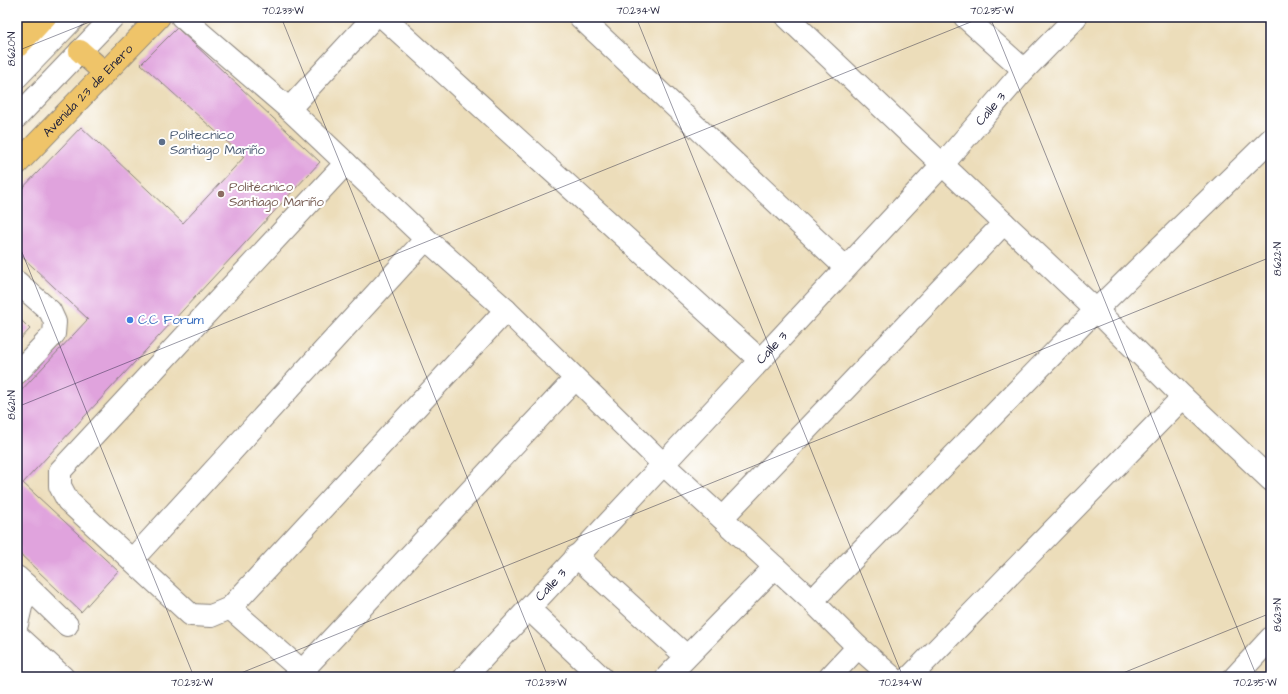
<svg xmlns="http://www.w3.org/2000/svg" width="1288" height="694" font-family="'Architects Daughter',sans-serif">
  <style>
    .building { fill: #e0a3dd }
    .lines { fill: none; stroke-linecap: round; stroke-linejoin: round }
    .minor-casing { stroke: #87807a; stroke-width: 24 }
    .major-casing { stroke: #87807a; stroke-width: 24 }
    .minor { stroke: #fff; stroke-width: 22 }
    .major { stroke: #efc469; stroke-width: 22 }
    .ticks { fill: none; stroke: #22223b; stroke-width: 1; stroke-opacity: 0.45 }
    .service-dot { fill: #5c6f8a; stroke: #fff; stroke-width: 1.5 }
    .education-dot { fill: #8d6e63; stroke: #fff; stroke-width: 1.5 }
    .shop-dot { fill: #3f7fe0; stroke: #fff; stroke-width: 1.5 }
    .labels { text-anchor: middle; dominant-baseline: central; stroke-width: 4; stroke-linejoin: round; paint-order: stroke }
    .street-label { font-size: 13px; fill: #22223b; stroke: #fff }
    .service-label { font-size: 13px; fill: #4e5e75; stroke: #fff; text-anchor: start }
    .education-label { font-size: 13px; fill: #785e54; stroke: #fff; text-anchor: start }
    .shop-label { font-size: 13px; fill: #366cbe; stroke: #fff; text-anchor: start }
    .neatline { fill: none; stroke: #22223b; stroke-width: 1.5 }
    .ticks-label { font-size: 10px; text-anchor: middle; fill: #22223b }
  </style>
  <rect width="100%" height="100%" fill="#fff"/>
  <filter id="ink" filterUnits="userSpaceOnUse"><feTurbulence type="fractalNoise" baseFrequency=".025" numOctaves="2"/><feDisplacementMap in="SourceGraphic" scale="8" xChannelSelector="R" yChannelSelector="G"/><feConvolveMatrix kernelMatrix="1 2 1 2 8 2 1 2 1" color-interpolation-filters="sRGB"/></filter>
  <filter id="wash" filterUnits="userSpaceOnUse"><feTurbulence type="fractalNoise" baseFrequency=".012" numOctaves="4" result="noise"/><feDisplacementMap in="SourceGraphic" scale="16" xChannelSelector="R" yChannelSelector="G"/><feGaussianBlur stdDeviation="0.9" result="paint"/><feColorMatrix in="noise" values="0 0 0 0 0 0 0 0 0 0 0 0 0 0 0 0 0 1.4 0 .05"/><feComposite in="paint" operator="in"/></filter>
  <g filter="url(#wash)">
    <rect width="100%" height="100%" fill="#ecddba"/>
    <g id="blocks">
      <!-- building -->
      <path class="building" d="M177 28 320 162 23 483 118 571 81 612 17 551V395L88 319 17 252V194L81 127 183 223 244 157 141 64Z
        M17 316 30 329 17 343Z"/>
    </g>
  </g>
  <g filter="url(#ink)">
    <use href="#blocks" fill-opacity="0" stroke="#87807a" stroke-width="1"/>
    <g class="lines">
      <defs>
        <g id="minor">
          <path d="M182 17 289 109 426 239 506 310 663 464 812 601 858 647 892 677"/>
          <path d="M383 17 760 360"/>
          <path d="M580 17 845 267"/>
          <path d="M787 17 1004 223 1096 310 1183 397 1271 480"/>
          <path d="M965 17 1024 70"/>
          <path d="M17 77 75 17"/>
          <path d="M289 109 374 17"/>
          <path d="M17 117 113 17"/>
          <path d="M346 163 60 471V486L68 501 191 615 211 616 230 608 506 310"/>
          <path d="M17 282 50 311 55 322 54 334 17 373"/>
          <path d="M722 518 1004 223"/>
          <path d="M576 556 686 656"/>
          <path d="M132 560 426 239"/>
          <path d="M17 577 26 585 17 624"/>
          <path d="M26 585 67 625"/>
          <path d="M812 601 1096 310 1271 139"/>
          <path d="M230 608 309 677"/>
          <path d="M529 609 601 677"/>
          <path d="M17 635 63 677"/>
          <path d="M17 662 33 677"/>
          <path d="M303 670 575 379"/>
          <path id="s1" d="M465 677 943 164 1024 70 1076 17"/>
          <path d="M667 677 775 567"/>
          <path d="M830 677 858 647"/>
          <path d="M910 677 1183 397"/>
          <path d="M1235 677 1271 638"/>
        </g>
        <g id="major">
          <path d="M17 22 22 17"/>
          <path d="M17 47 45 17"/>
          <path d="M80 51 105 73"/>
          <path id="s2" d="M17 164 159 17"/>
        </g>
      </defs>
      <!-- minor casing -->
      <use href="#minor" class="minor-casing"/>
      <!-- major casing -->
      <use href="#major" class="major-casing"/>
      <!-- minor -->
      <use href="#minor" class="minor"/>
      <!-- major -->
      <use href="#major" class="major"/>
    </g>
  </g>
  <!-- ticks -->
  <path class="ticks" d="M281 17 548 677M636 17 903 677M990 17 1257 677M17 51 102 17M17 240 194 677M17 407 983 17M231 677 1271 257M1113 677 1271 613"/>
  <!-- markers -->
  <circle class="service-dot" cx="162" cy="142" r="4"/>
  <circle class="education-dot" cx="221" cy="194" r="4"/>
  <circle class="shop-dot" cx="130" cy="320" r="4"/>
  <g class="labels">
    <!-- street labels -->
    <g class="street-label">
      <text stroke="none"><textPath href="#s2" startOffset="102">Avenida 23 de Enero</textPath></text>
      <text stroke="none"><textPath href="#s1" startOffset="774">Calle 3</textPath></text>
      <text stroke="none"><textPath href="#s1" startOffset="450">Calle 3</textPath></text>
      <text stroke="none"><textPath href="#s1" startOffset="126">Calle 3</textPath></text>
    </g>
    <!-- service labels -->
    <g class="service-label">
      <text x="170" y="135">Politecnico<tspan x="170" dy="15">Santiago Mariño</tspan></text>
    </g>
    <!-- education labels -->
    <g class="education-label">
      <text x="229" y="187">Politécnico<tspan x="229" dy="15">Santiago Mariño</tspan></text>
    </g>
    <!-- shop labels -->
    <g class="shop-label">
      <text x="138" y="320">C.C Forum</text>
    </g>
  </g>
  <!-- margin -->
  <rect width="1288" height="694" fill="none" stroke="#fff" stroke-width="44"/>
  <rect x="22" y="22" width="1244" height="650" class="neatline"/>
  <g class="ticks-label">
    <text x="283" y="14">70.233°W</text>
    <text x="638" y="14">70.234°W</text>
    <text x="992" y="14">70.235°W</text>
    <text transform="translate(11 49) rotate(-90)" y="4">8.620°N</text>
    <text transform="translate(1277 259) rotate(-90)" y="4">8.622°N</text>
    <text transform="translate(11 405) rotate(-90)" y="4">8.621°N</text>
    <text transform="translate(1277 615) rotate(-90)" y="4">8.623°N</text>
    <text x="192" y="686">70.232°W</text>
    <text x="546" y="686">70.233°W</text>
    <text x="900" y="686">70.234°W</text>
    <text x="1255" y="686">70.235°W</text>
  </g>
</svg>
